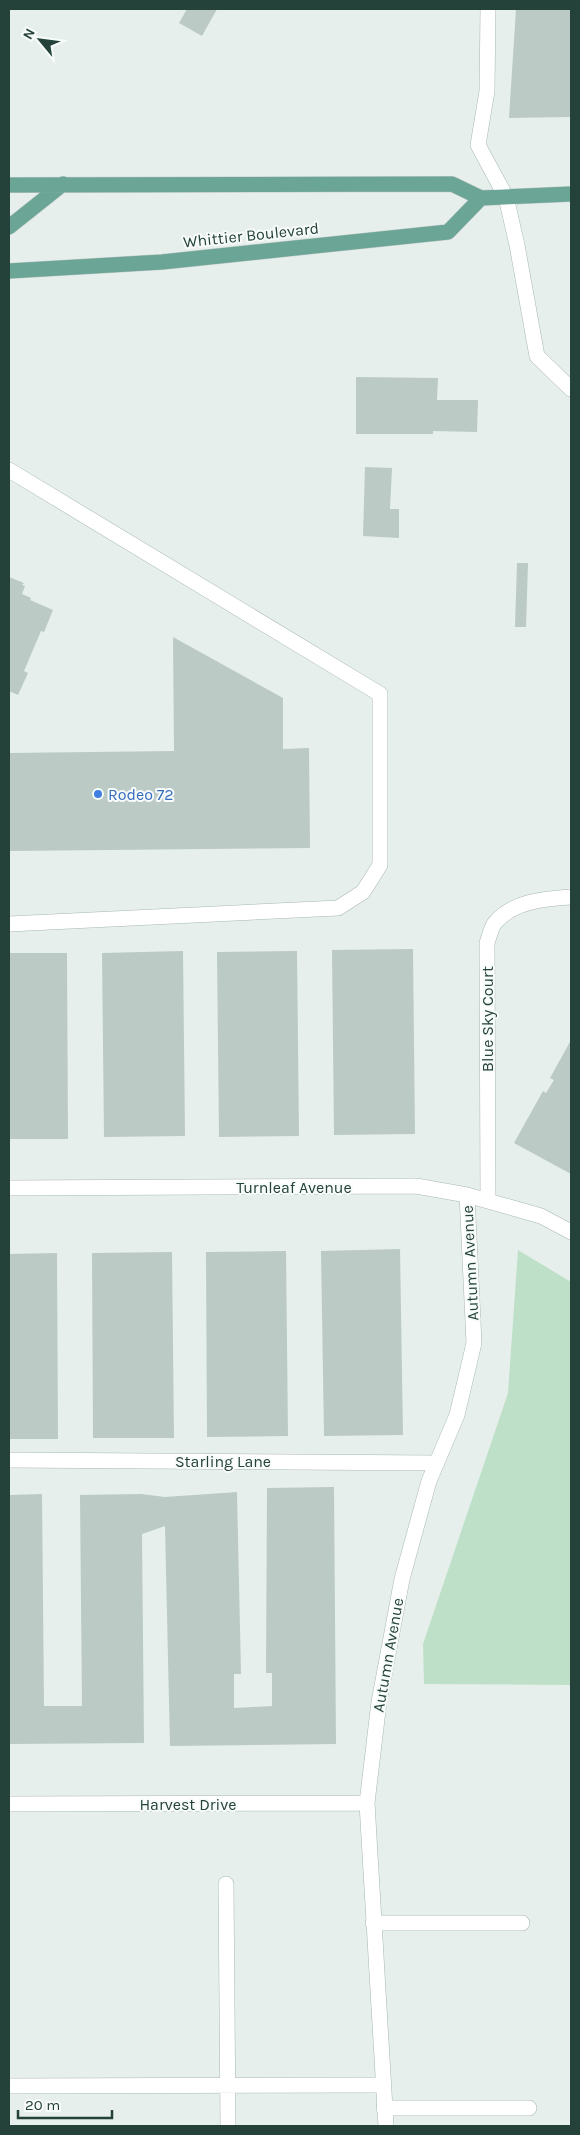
<svg xmlns="http://www.w3.org/2000/svg" width="580" height="2135" font-family="Karla,sans-serif">
  <style>
    .green { fill: #bfe0c8 }
    .building { fill: #bbcac4 }
    .lines { fill: none; stroke-linecap: round; stroke-linejoin: round }
    .service-casing { stroke: #a8b8b2; stroke-width: 16 }
    .minor-casing { stroke: #a8b8b2; stroke-width: 16 }
    .primary-casing { stroke: #c2cac8; stroke-width: 16 }
    .service { stroke: #fff; stroke-width: 15 }
    .minor { stroke: #fff; stroke-width: 15 }
    .primary { stroke: #6aa596; stroke-width: 15 }
    .shop-dot { fill: #3f7fe0; stroke: #f7fbf9; stroke-width: 2 }
    .labels { text-anchor: middle; dominant-baseline: central; stroke-width: 4; stroke-linejoin: round; paint-order: stroke }
    .street-label { font-size: 16px; fill: #24423a; stroke: #f7fbf9 }
    .shop-label { font-size: 16px; fill: #366cbe; stroke: #f7fbf9; text-anchor: start }
  </style>
  <rect width="100%" height="100%" fill="#e6efeb"/>
  <!-- green -->
  <path class="green" d="M518 1250 571 1282V1685L424 1684 423 1644 508 1393Z"/>
  <!-- building -->
  <path class="building" d="M187 9H217L202 36 179 23Z
    M516 9H571V117L509 118Z
    M356 377 438 378 437 400H478L477 432 433 431V434H356Z
    M365 467 392 468 390 509H399V538L363 536Z
    M517 563H528L526 627H515Z
    M9 577 24 583 22 585 25 586 22 594 31 598 30 600 53 610 44 632 41 631 24 671 28 673 18 695 9 691Z
    M173 637 283 698V749L309 748 310 848 9 851V753L174 751Z
    M413 949 415 1134 334 1135 332 950Z
    M183 951 185 1136 104 1137 102 953Z
    M297 951 299 1136 219 1137 217 952Z
    M9 953H67L68 1139H9Z
    M571 1040V1174L514 1143 543 1091 546 1093 554 1080 550 1078Z
    M400 1249 403 1435 324 1436 321 1251Z
    M286 1251 288 1436 207 1437 206 1252Z
    M172 1252 174 1438H93L92 1253Z
    M57 1253 58 1439H9V1254Z
    M334 1487 336 1744 170 1746 165 1526 142 1534 144 1743 9 1744V1495L42 1494 44 1706H82L80 1495 141 1494 165 1497 237 1492 241 1674H234V1708L272 1706V1673H266L267 1488Z"/>
  <g class="lines">
    <defs>
      <path id="service" d="M488 9 487 91 478 145 506 197
        M9 470 380 694V865L363 892 338 908 9 924
        M226 1884 228 2126
        M373 1923H522
        M9 2086 382 2085
        M384 2108H529"/>
      <path id="minor" d="M506 197 517 245 537 356 571 389
        M9 1188 416 1186 467 1195 541 1216 571 1232
        M488 1200 487 943C489 937 491 929 494 924 512 901 544 899 571 897
        M9 1460 437 1463
        M9 1804 367 1803
        M386 2126 367 1803 379 1702 402 1579 429 1481 457 1415 474 1343 467 1195"/>
      <path id="primary" d="M9 185 452 184 481 198 571 194
        M9 227 63 184
        M9 271 162 262 448 232 481 198"/>
    </defs>
    <!-- service casing -->
    <use href="#service" class="service-casing"/>
    <!-- minor casing -->
    <use href="#minor" class="minor-casing"/>
    <!-- primary casing -->
    <use href="#primary" class="primary-casing"/>
    <!-- service -->
    <use href="#service" class="service"/>
    <!-- minor -->
    <use href="#minor" class="minor"/>
    <!-- primary -->
    <use href="#primary" class="primary"/>
  </g>
  <!-- markers -->
  <circle class="shop-dot" cx="98" cy="794" r="5"/>
  <g class="labels">
    <!-- street labels -->
    <g class="street-label">
      <text transform="translate(251 235) rotate(-6)">Whittier Boulevard</text>
      <text transform="translate(487 1019) rotate(-90)">Blue Sky Court</text>
      <text x="294" y="1187">Turnleaf Avenue</text>
      <text transform="translate(470 1263) rotate(-93)">Autumn Avenue</text>
      <text x="223" y="1461">Starling Lane</text>
      <text transform="translate(388 1655) rotate(-80)">Autumn Avenue</text>
      <text x="188" y="1804">Harvest Drive</text>
    </g>
    <!-- shop labels -->
    <g class="shop-label">
      <text x="108" y="794">Rodeo 72</text>
    </g>
  </g>
  <!-- border -->
  <rect width="580" height="2135" fill="none" stroke="#24423a" stroke-width="20"/>
  <!-- north arrow -->
  <g transform="translate(40 40) rotate(299)" stroke="#f7fbf9" stroke-width="4" paint-order="stroke">
  <path d="M0-4L9 19L0 12L-9 19Z" fill="#24423a"/>
  <text y="-8" font-size="14" font-weight="bold" text-anchor="middle" fill="#24423a">N</text>
  </g>
  <!-- scale -->
  <path d="M18 2110v8h94v-8" fill="none" stroke="#24423a" stroke-width="2.5"/>
  <text x="25" y="2110" font-size="15" fill="#24423a" stroke="#f7fbf9" stroke-width="4" paint-order="stroke">20 m</text>
</svg>
